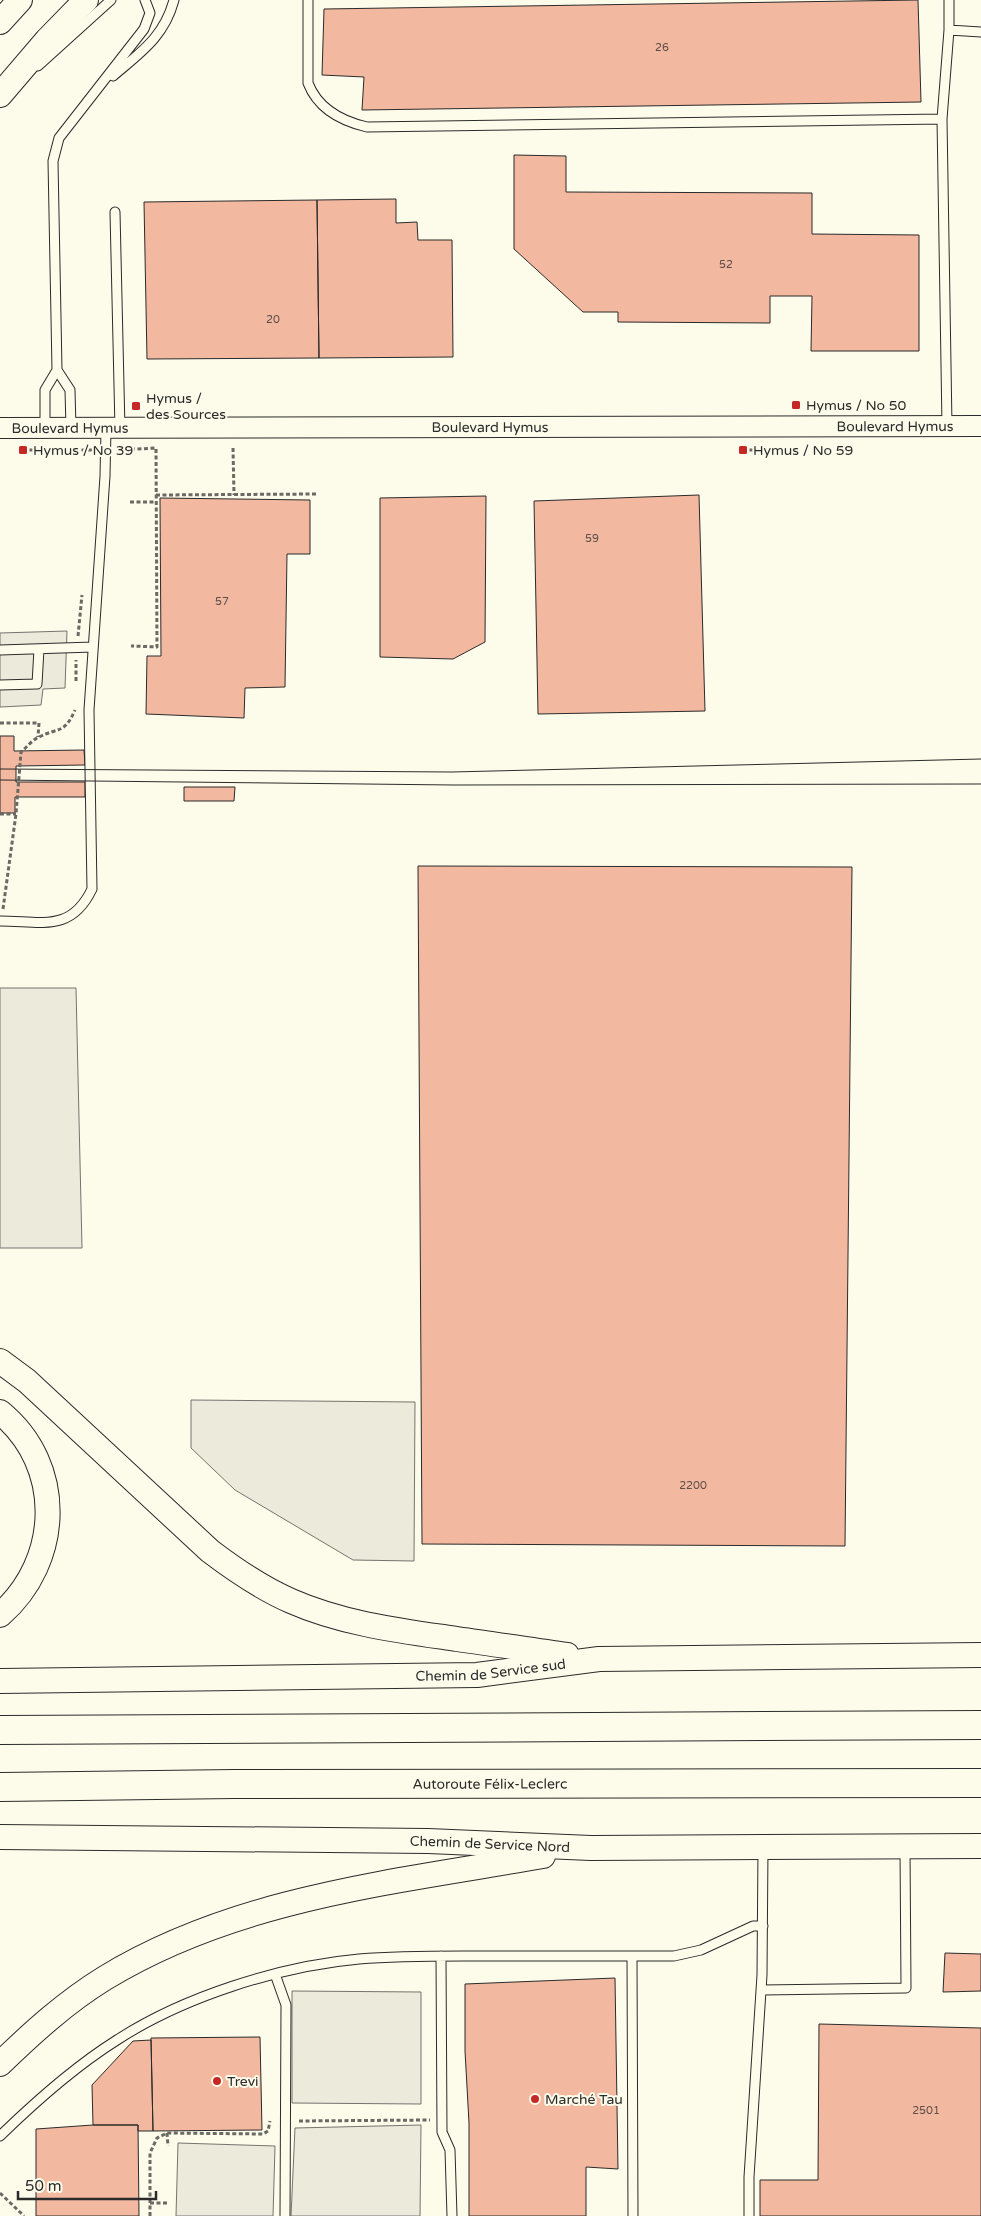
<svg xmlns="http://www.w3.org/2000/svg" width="981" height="2216" font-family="'Varela Round',sans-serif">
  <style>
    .parking { fill: #eceadb; stroke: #74746e }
    .building { fill: #f2b8a0; stroke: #2b2b2b }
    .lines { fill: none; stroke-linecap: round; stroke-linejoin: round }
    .service-casing { stroke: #2b2b2b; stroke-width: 11 }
    .tertiary-casing { stroke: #2b2b2b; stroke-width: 22 }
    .secondary-casing { stroke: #2b2b2b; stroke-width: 26 }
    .motorway-casing { stroke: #2b2b2b; stroke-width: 30 }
    .path { stroke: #6a6964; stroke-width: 3; stroke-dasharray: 4 2.5; stroke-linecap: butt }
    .service { stroke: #fdfbea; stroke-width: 9 }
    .tertiary { stroke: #fdfbea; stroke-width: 20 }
    .secondary { stroke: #fdfbea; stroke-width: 24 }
    .motorway { stroke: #fdfbea; stroke-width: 28 }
    .tram { stroke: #2b2b2b; stroke-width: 1 }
    .poi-dot { fill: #c62828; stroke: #fdfbea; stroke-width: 2 }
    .labels { text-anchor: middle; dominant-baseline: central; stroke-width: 4; stroke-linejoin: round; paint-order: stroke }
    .number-label { font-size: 11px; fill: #5d4e48 }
    .poi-label { font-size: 14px; fill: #2b2b2b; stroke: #fdfbea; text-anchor: start }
    .street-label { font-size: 14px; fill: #2b2b2b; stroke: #fdfbea }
  </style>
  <rect width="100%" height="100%" fill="#fdfbea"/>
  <!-- parking -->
  <path class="parking" d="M67 631 65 688 43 689 41 705 0 707V633Z
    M0 988H76L82 1248H0Z
    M191 1400 415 1402 414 1561 353 1560 235 1490 191 1448Z
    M292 1991 421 1992V2104L292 2103Z
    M421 2125 420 2216H291L295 2128Z
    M178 2143 275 2146 273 2216H176Z"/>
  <!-- building -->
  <path class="building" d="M918 0 921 102 362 110 364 77 322 75 324 9Z
    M514 155 566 156V192L812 193V234L919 235V351H811L812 296H770V323L618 322V312H583L514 249Z
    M396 199V223L417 222 418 240H452L453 357 319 358 317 200Z
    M317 200 319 358 147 359 144 202Z
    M699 495 705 711 538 714 534 501Z
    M486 496 485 642 453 659 380 657V498Z
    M160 498 310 500V554H287L285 687 245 688 244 718 146 714 147 656H161Z
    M0 736H14V751L84 750 85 765 16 766V782H85V797H15V813H0Z
    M184 787H235L234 801H184Z
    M418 866 852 867 845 1546 422 1544Z
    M945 1953 981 1954V1991L943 1992Z
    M615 1978 618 2169 586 2167V2216H469V2123L465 2051V1984Z
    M819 2024 981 2028V2216H760V2180H818Z
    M260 2037 262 2130 153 2131 151 2038Z
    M151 2040 153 2131H138V2125H93L92 2085 133 2041Z
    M93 2125H138L139 2216H36V2129Z"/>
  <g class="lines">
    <defs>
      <path id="service" d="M308 0V83C318 109 341 121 367 127L942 119
        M949 30 981 32
        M38 66 111 0
        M113 76C141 52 164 37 174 0
        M115 212 120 429
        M947 426 942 119 949 30V0
        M45 428V390L57 370
        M71 428 70 390 57 370 53 161 59 138 144 29 150 13 145 0
        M0 650 93 647
        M0 685 37 684 39 649
        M0 921C41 921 71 933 92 889L89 710 105 476 106 429
        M441 1956 442 2132 450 2150 452 2216
        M632 1956 633 2216
        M275 1974 286 2005 285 2216
        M761 1990 906 1988 905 1848
        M0 2136C36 2101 74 2067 117 2040 183 1997 280 1966 359 1959 406 1955 453 1956 499 1956 557 1956 615 1956 674 1956L701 1950 753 1926H763
        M749 2216V2177L762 1975 763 1848"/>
      <g id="tertiary">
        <path id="s1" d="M0 428 981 426"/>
      </g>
      <g id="secondary">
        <path d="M0 22 20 0"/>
        <path d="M0 95 47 40 86 0"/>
        <path d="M0 1361 27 1381 210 1551C235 1570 261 1588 291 1601 343 1624 402 1631 457 1639 494 1644 531 1650 567 1655"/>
        <path d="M0 1412C65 1465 62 1561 0 1615"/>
        <path id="s2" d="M0 1681 477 1675 599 1659 981 1655"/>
        <path id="s3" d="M0 1837 428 1841 591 1848 981 1846"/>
        <path d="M0 2064C33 2032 66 2002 105 1978 236 1898 394 1882 543 1856"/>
      </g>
      <g id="motorway">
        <path d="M0 1730 981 1725"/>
        <path id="s4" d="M0 1787 234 1784 981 1783"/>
      </g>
    </defs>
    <!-- service casing -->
    <use href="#service" class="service-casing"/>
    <!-- tertiary casing -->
    <use href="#tertiary" class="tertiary-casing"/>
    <!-- secondary casing -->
    <use href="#secondary" class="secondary-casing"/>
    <!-- motorway casing -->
    <use href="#motorway" class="motorway-casing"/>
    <!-- path -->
    <path class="path" d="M233 448 234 495
      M23 450H94
      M118 450 156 448 157 647 131 646
      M743 450H774
      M156 495 317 494
      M130 502H156
      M78 636 82 595
      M76 681V660
      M0 723H39L38 737
      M0 814H16
      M3 909 16 814 21 752C26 748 32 740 39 737 58 727 64 735 75 710
      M299 2121 430 2120
      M167 2133 168 2146
      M0 2193 24 2216
      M150 2203H167
      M150 2216V2153L157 2138 167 2133 263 2134 268 2131 270 2121"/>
    <!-- service -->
    <use href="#service" class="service"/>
    <!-- tertiary -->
    <use href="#tertiary" class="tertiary"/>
    <!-- secondary -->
    <use href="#secondary" class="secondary"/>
    <!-- motorway -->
    <use href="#motorway" class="motorway"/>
    <!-- tram -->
    <path class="tram" d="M0 769 452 772 981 759
      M0 780 454 785 981 784"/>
  </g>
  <!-- markers -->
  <g class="poi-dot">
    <rect x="791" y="400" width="10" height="10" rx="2.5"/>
    <rect x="131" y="401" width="10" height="10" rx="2.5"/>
    <rect x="18" y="445" width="10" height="10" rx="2.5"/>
    <rect x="738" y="445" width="10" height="10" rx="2.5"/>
    <circle cx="217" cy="2081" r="5"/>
    <circle cx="535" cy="2099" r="5"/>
  </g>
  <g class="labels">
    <!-- number labels -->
    <g class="number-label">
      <text x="662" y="47">26</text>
      <text x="726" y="264">52</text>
      <text x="273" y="319">20</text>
      <text x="592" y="538">59</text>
      <text x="222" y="601">57</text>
      <text x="693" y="1485">2200</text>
      <text x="926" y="2110">2501</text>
    </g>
    <!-- poi labels -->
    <g class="poi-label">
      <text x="146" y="398">Hymus /<tspan x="146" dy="16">des Sources</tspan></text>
      <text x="806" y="405">Hymus / No 50</text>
      <text x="33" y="450">Hymus / No 39</text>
      <text x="753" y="450">Hymus / No 59</text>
      <text x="227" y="2081">Trevi</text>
      <text x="545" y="2099">Marché Tau</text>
    </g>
    <!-- street labels -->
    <g class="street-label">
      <text stroke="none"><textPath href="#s1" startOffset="895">Boulevard Hymus</textPath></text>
      <text stroke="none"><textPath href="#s1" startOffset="70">Boulevard Hymus</textPath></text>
      <text stroke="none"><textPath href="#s1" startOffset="490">Boulevard Hymus</textPath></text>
      <text stroke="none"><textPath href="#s2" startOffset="491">Chemin de Service sud</textPath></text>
      <text stroke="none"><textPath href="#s4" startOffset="490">Autoroute Félix-Leclerc</textPath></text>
      <text stroke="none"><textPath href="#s3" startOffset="490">Chemin de Service Nord</textPath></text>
    </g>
  </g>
  <!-- scale -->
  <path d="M18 2191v8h138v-8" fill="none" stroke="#2b2b2b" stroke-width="2.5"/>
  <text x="25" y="2191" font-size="15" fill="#2b2b2b" stroke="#fdfbea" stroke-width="4" paint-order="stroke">50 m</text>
</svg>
